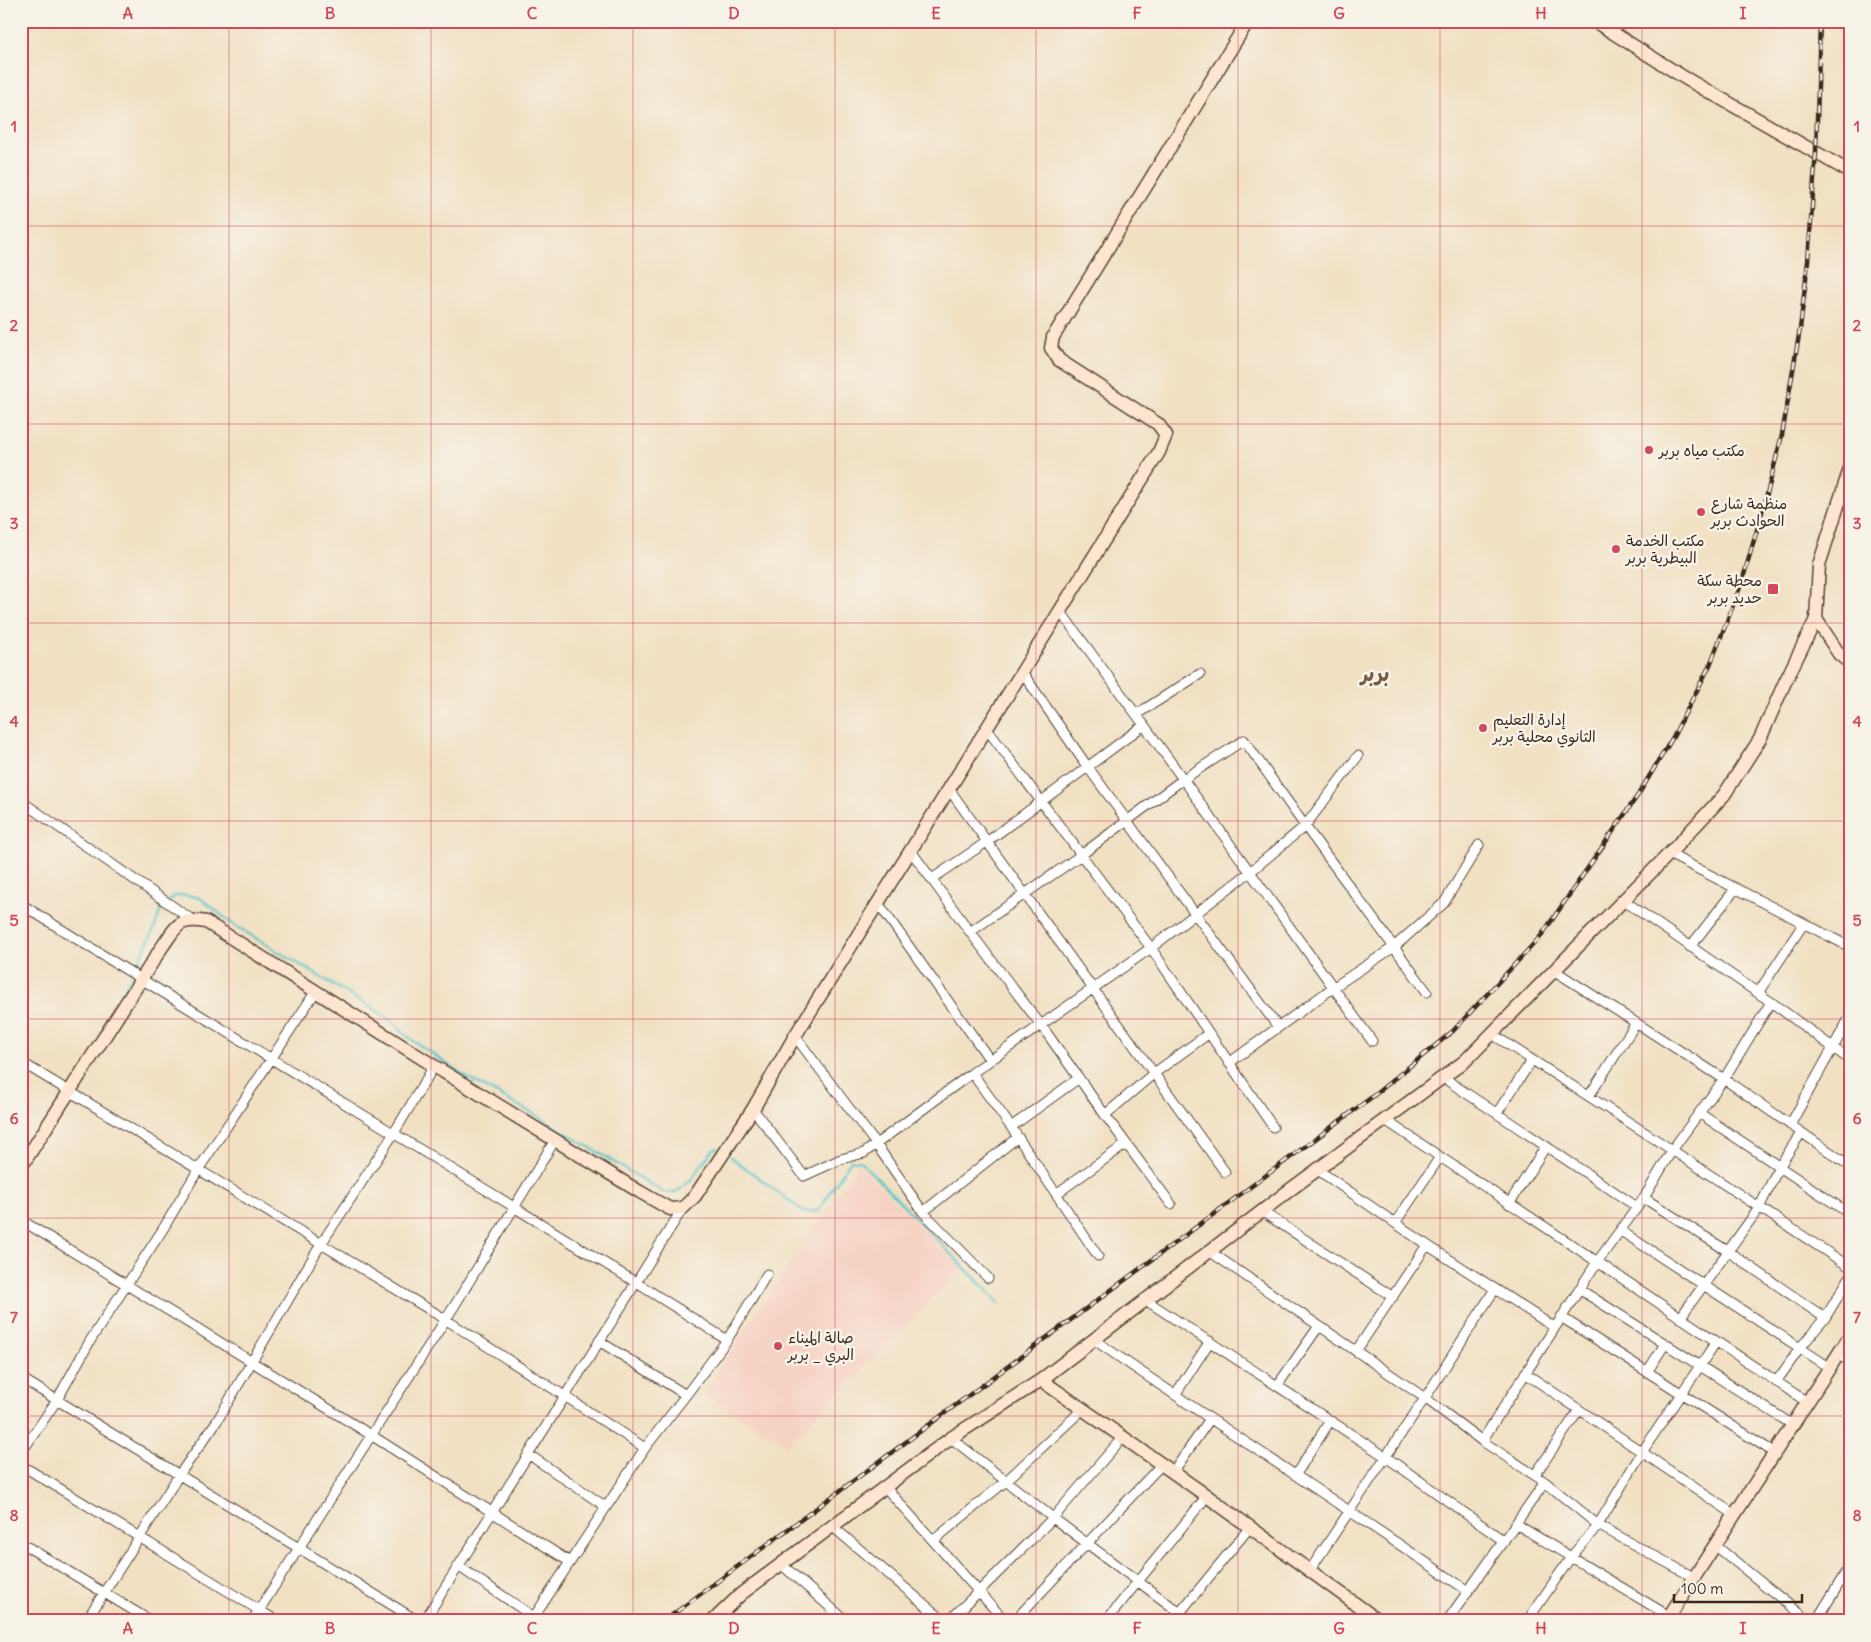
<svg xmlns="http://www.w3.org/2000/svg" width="1871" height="1642" font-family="Delius,'Playpen Sans Arabic',sans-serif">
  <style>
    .built { fill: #f6d2c3 }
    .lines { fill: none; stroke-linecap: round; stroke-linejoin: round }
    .stream { stroke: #56c3c9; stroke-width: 2.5 }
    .street-casing { stroke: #564537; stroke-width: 11 }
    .secondary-casing { stroke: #564537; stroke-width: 15 }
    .street { stroke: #fff; stroke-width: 9 }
    .secondary { stroke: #fde5d0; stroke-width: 12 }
    .rail-casing { stroke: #3b2a1e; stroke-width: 4.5 }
    .rail { stroke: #f7f3e8; stroke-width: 2.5; stroke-dasharray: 8; stroke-linecap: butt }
    .grid { fill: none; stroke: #d1495b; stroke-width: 1; stroke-opacity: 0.55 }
    .poi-dot { fill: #d1495b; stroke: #f7f3e8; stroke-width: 2 }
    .labels { text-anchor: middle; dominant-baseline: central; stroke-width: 5; stroke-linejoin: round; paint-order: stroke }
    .poi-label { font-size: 15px; fill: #3b2a1e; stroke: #f7f3e8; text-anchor: start }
    .district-label { font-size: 20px; font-weight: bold; fill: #775c46; stroke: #f7f3e8 }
    .neatline { fill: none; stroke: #d1495b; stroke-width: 2 }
    .grid-label { font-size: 16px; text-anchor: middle; font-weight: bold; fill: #d1495b }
  </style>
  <rect width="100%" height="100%" fill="#f7f3e8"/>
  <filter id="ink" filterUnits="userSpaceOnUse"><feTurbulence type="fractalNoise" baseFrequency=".02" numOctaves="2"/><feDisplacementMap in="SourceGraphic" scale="10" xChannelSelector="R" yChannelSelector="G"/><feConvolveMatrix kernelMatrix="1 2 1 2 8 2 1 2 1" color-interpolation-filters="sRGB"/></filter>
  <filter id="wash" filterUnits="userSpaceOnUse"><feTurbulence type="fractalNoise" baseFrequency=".0096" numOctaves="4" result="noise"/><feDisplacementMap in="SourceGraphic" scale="20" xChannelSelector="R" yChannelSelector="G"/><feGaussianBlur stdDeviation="1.12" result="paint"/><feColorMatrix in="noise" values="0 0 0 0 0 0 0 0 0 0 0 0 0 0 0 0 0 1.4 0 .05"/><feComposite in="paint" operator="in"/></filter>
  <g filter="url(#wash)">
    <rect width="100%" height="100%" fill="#f1e0c2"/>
    <!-- built -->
    <path class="built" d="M858 1165 963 1268 787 1445 702 1393Z"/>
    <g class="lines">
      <!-- stream -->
      <path class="stream" d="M124 991 155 927 161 909 175 896 187 895 200 898 234 925 387 1017 409 1038 468 1078 543 1119 663 1192 675 1193 691 1180 713 1149 718 1148
        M731 1157 804 1212 818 1211 851 1160 860 1161 999 1303"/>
    </g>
  </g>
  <g filter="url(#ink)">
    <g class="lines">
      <defs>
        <path id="street" d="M1060 611 1144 725 1372 1041
          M1022 672 1087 766 1278 1027
          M1137 714 1200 674
          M987 729 1151 948 1273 1127
          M949 789 1225 1172
          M21 801 191 919
          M911 851 970 932 1041 1025 1105 1115 1171 1204
          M1669 854 1850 947
          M932 879 988 841 1144 725
          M1623 900 1771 1002 1850 1060
          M878 903 990 1060
          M21 904C255 1052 494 1191 727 1340
          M970 932 1081 855 1182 780 1244 740 1305 826 1427 992
          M1690 947 1736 888
          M1555 971 1724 1079 1850 1166
          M1758 993 1804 923
          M1492 1034 1672 1150 1850 1267
          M795 1036 876 1144 923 1212 988 1278
          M21 1062 445 1319 645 1448
          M1229 1063 1334 987 1394 947 1444 903 1479 845
          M972 1073 1011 1127 1098 1256
          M1442 1077 1637 1207
          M1589 1096 1636 1023
          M753 1109 804 1176 841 1159 864 1153 972 1073 1151 948 1250 872 1305 826 1358 756
          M1497 1113 1532 1060
          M1699 1113 1850 1214
          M1105 1115 1153 1074 1208 1034
          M1385 1120 1807 1402
          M1790 1125 1850 1017
          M1011 1127 1079 1078
          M1318 1170 1427 1245 1554 1327
          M1056 1194 1126 1144
          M1644 1198 1729 1252 1825 1318
          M1509 1204 1546 1146
          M1261 1211 1393 1297
          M923 1212 1018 1137
          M21 1220 371 1435 570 1562
          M1395 1223 1440 1157
          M1621 1231 1829 1367
          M1209 1251 1425 1398 1482 1441 1545 1482 1598 1525 1695 1578
          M1579 1289 1793 1425
          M1144 1299 1386 1457 1504 1541
          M1561 1317 1775 1453
          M1680 1318 1759 1208 1779 1167 1801 1133
          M1093 1339C1217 1425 1344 1506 1468 1591
          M1356 1351 1427 1245
          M1838 1354 1850 1362
          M1647 1372 1665 1344
          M1525 1373 1735 1515
          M21 1378 418 1621
          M1776 1382 1800 1348 1825 1318 1850 1277
          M1277 1386 1319 1326
          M686 1395 727 1340 767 1274
          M1175 1395 1210 1341
          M951 1438 1053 1518 1191 1621
          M1482 1441 1597 1262 1644 1198 1672 1150 1724 1079 1771 1002
          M21 1453 57 1400 90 1341 163 1229 198 1170 316 991
          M528 1454 606 1507
          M21 1465 277 1621
          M1173 1472 1210 1419
          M1296 1474 1330 1421
          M1535 1475 1579 1410
          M885 1487 1005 1621
          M1516 1524 1669 1616
          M832 1526 944 1621
          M934 1540 1006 1481 1083 1409
          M21 1543 151 1621
          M1716 1546 1809 1621
          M781 1564 846 1621
          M458 1566 534 1617 645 1448 686 1395 599 1341
          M1310 1570 1425 1398 1495 1289
          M86 1621 179 1475 217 1421 321 1244 394 1133 434 1066
          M252 1621 455 1305 555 1140
          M424 1621 683 1208
          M949 1621 1053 1518 1123 1437
          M1014 1621 1162 1464
          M1106 1621 1207 1496
          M1173 1621 1250 1527
          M1447 1621 1545 1482
          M1527 1621 1571 1557 1598 1525 1642 1452 1716 1342
          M1816 1621 1850 1566"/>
        <path id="secondary" d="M1594 21 1685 78 1850 172
          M1850 468 1819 565 1816 619 1839 654 1850 663
          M21 1167 162 947C177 926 178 917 206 922L434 1066 640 1192 670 1209 683 1208 695 1196 753 1109 795 1036 1159 452 1166 435 1158 424 1059 360 1051 348 1053 337 1248 21
          M1041 1380 1207 1496 1379 1621
          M713 1621 741 1594 951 1438 1041 1380 1291 1189 1465 1061 1669 854 1724 795 1760 739 1785 682 1816 619
          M1666 1621 1850 1336"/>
      </defs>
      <!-- street casing -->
      <use href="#street" class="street-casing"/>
      <!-- secondary casing -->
      <use href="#secondary" class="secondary-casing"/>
      <!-- street -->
      <use href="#street" class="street"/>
      <!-- secondary -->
      <use href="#secondary" class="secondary"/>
      <defs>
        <path id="rail" d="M664 1621 1372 1097 1453 1031 1541 936 1638 795 1673 737 1710 665 1742 582 1766 498 1782 435 1800 329 1808 261 1816 152 1820 21"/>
      </defs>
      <!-- rail casing -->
      <use href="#rail" class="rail-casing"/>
      <!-- rail -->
      <use href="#rail" class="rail"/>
    </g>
  </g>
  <!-- grid -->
  <path class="grid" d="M229 21V1621M431 21V1621M633 21V1621M835 21V1621M1036 21V1621M1238 21V1621M1440 21V1621M1642 21V1621M21 226H1850M21 424H1850M21 623H1850M21 821H1850M21 1019H1850M21 1218H1850M21 1416H1850"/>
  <!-- markers -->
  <g class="poi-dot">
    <circle cx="1649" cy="450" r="5"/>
    <circle cx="1701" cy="512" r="5"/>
    <circle cx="1616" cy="549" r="5"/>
    <rect x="1767" y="583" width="12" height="12" rx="2.5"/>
    <circle cx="1483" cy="728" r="5"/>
    <circle cx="778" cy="1346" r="5"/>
  </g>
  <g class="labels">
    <!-- poi labels -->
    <g class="poi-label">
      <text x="1659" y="450">مكتب مياه بربر</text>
      <text x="1711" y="503">منظمة شارع<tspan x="1711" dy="17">الحوادث بربر</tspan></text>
      <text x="1626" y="540">مكتب الخدمة<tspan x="1626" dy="17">البيطرية بربر</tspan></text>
      <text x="1762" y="580" text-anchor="end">محطة سكة<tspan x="1762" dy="17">حديد بربر</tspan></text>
      <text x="1493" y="719">إدارة التعليم<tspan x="1493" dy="17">الثانوي محلية بربر</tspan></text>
      <text x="788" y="1337">صالة الميناء<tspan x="788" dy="17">البري _ بربر</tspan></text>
    </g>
    <!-- district labels -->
    <g class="district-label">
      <text x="1375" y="673">بربر</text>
    </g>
  </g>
  <!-- margin -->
  <rect width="1871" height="1642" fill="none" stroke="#f7f3e8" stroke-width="55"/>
  <!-- scale -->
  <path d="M1674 1594v8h128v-8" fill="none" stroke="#3b2a1e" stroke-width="2.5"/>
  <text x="1681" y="1594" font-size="15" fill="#3b2a1e" stroke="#f7f3e8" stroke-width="4" paint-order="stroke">100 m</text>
  <rect x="28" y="28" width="1816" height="1586" class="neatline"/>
  <g class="grid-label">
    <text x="128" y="19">A</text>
    <text x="330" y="19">B</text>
    <text x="532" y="19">C</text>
    <text x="734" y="19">D</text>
    <text x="936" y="19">E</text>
    <text x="1137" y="19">F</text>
    <text x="1339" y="19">G</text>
    <text x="1541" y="19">H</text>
    <text x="1743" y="19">I</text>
    <text x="14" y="132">1</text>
    <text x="1857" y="132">1</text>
    <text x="14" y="331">2</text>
    <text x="1857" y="331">2</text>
    <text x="14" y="529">3</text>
    <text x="1857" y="529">3</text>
    <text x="14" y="727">4</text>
    <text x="1857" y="727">4</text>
    <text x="14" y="926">5</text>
    <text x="1857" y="926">5</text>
    <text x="14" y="1124">6</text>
    <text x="1857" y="1124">6</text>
    <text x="14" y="1323">7</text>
    <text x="1857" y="1323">7</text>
    <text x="14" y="1521">8</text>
    <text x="1857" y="1521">8</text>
    <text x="128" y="1634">A</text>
    <text x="330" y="1634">B</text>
    <text x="532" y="1634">C</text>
    <text x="734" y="1634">D</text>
    <text x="936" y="1634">E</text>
    <text x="1137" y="1634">F</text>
    <text x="1339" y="1634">G</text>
    <text x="1541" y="1634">H</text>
    <text x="1743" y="1634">I</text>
  </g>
</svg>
